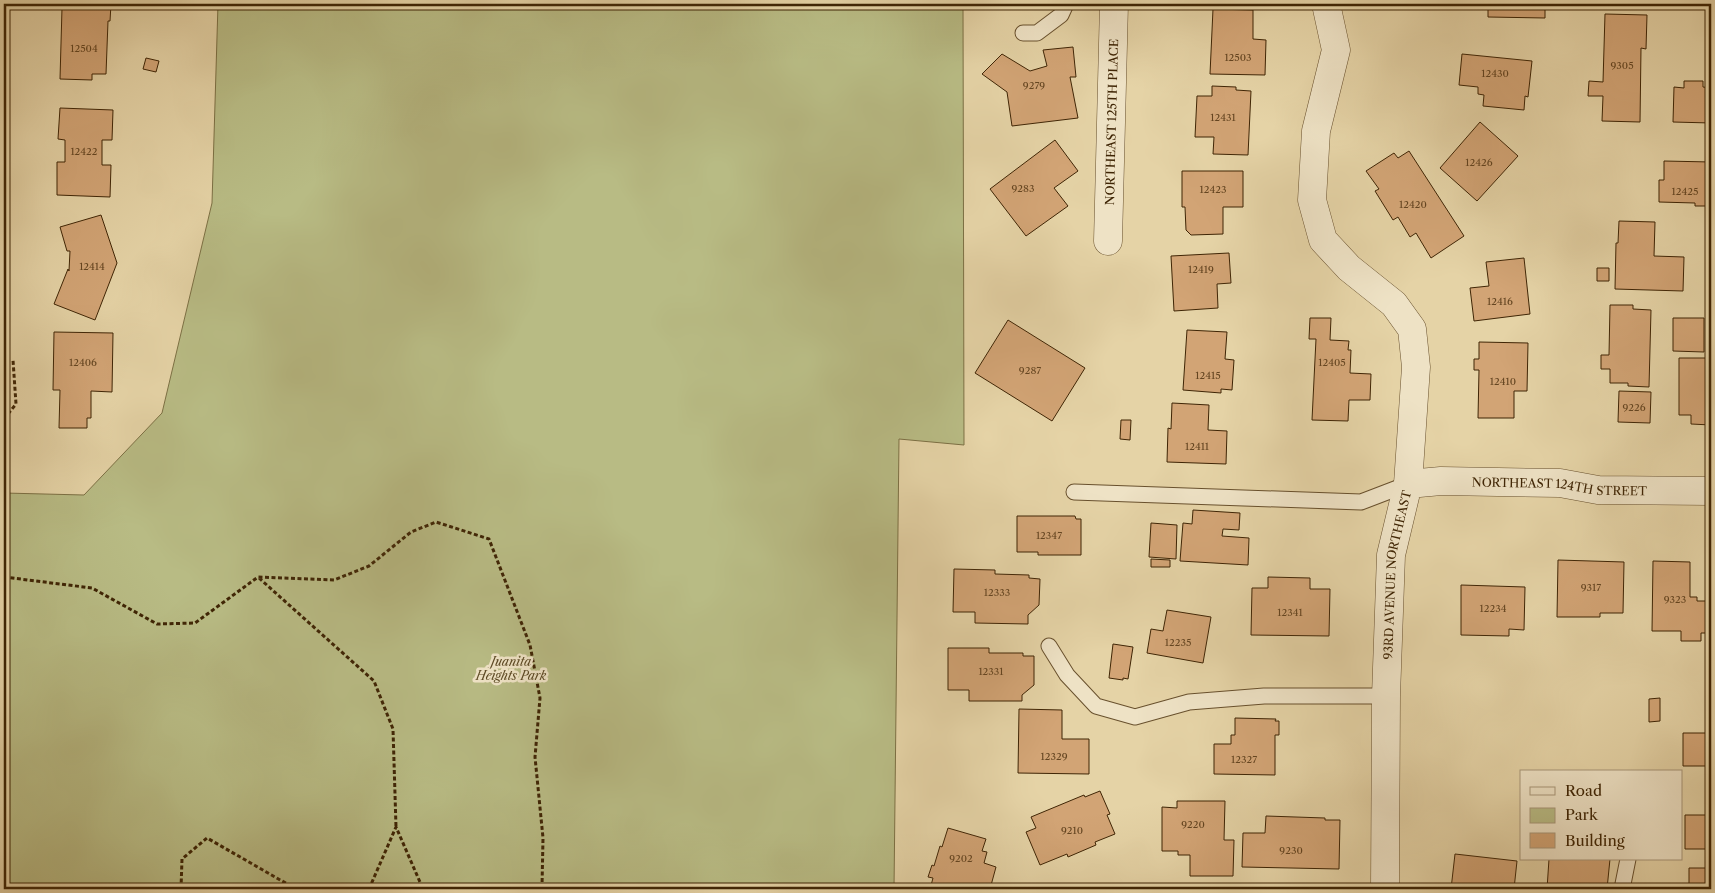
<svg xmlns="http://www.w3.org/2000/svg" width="1715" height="893" font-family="'Libre Caslon Text',serif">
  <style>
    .green { fill: #b8bb84; stroke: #7c7044 }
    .building { fill: #d2a475; stroke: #3f2505 }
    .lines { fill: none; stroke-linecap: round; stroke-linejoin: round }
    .service-casing { stroke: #68502d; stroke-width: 17 }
    .minor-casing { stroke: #68502d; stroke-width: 29 }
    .tertiary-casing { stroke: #68502d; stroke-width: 29 }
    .path { stroke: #3f2505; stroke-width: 3; stroke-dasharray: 4 2.5; stroke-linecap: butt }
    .service { stroke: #eee2c5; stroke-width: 15 }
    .minor { stroke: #eee2c5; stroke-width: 28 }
    .tertiary { stroke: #eee2c5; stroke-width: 28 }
    .labels { text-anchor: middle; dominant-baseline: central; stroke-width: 5; stroke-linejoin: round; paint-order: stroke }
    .number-label { font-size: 10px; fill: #644521 }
    .street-label { font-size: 12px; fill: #3f2505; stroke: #eee2c5 }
    .park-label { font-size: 12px; font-style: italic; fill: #5d4a25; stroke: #eee2c5 }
  </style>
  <rect width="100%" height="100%" fill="#e5d3a6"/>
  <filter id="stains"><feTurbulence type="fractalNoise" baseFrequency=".004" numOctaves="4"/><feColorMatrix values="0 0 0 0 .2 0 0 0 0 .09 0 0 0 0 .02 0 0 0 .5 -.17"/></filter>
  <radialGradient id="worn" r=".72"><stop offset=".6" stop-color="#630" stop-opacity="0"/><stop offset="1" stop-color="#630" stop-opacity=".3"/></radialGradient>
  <!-- green -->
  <path class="green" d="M218 4H963L964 445 899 439 894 889H4V493L84 495 162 413 212 203Z"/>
  <!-- building -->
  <path class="building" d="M67 4H111L110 21H108L106 74H92V80L60 79 62 8H67Z
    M1488 4H1545V18L1488 17Z
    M1620 4H1659V5H1620Z
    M1213 9 1253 10V39L1266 40 1265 75 1210 74Z
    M1605 14 1647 15 1646 49 1641 48 1640 122 1602 121 1603 96H1588L1589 81 1603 82Z
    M1073 47 1076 77H1070L1078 118 1012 126 1007 92 982 74 1002 54 1030 71 1047 66 1043 50Z
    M1462 54 1532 61 1528 97 1525 96 1524 110 1483 106 1484 95 1478 94V87L1459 85Z
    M146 58 159 61 156 72 143 69Z
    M1684 81H1703V87L1711 88V123L1673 122 1674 87 1684 88Z
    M1212 86 1236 87V90L1251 91 1248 155 1213 154 1214 137H1195L1197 96H1212Z
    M60 108 113 110 112 140H102V165H111L110 197 57 195V162H65V140L58 139Z
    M1480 122 1518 156 1477 201 1440 168Z
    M1055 140 1078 171 1054 188 1068 206 1026 236 990 189Z
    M1409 151 1464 236 1431 258 1416 233 1410 237 1398 217 1393 220 1375 191 1379 189 1366 171 1394 153 1398 158Z
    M1664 161 1711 162V206H1695V203L1659 202V180H1664Z
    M1182 171H1243V207H1223V234L1191 235 1186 230 1185 207H1182Z
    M101 215 117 263 95 320 54 304 68 269 69 271 70 251H67L60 227Z
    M1619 221 1655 222 1654 256 1684 257 1683 291 1615 289 1616 243H1618Z
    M1229 253 1231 283 1217 284 1218 308 1174 311 1171 256Z
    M1524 258 1530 314 1474 321 1470 288 1489 286 1486 262Z
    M1597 268H1609V281H1597Z
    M1610 305H1633V309L1651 310 1649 387 1628 386V383H1610V369H1601V355H1609Z
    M1310 318H1331L1330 340 1349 341 1348 350H1351L1350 373 1371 374 1370 400H1349L1348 421 1312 420 1316 339H1309Z
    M1673 318H1704V352L1673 351Z
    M1008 320 1085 368 1052 421 975 373Z
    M1187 330 1227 332 1225 359 1234 360 1232 390 1221 389V393L1183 390Z
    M54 332 113 333 112 392 91 391V418H87V428H59L60 390H53Z
    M1479 342 1528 343 1527 391H1514V418H1478L1479 370H1474V359H1479Z
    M1679 358H1711V425L1691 424V415H1679Z
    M1619 391 1651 392 1650 423 1618 422Z
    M1172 403 1209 405 1208 430 1227 431 1226 464 1167 462 1168 428 1171 429Z
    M1121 420H1131L1130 440 1120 439Z
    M1193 510 1240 513 1239 530 1223 529 1222 536 1249 538 1248 565 1180 561 1183 523 1192 524Z
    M1017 516H1075L1076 519H1081V555H1038V552H1017Z
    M1151 523 1177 525 1176 559 1149 557Z
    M1151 559 1170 560V567H1151Z
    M1558 560 1624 562 1623 613H1600V617H1557Z
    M1653 561 1690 562V597H1697V601H1711V633H1701V641H1681V631H1652Z
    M954 569 995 570V574L1029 575V578L1040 579 1039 605 1028 615V624L975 623V612H953Z
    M1268 577 1310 578V589H1330L1329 636 1251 635 1252 588H1268Z
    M1461 585 1525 587 1524 630 1509 629V636L1461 635Z
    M1167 610 1211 617 1203 663 1147 653 1151 629 1163 631Z
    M1113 644 1133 647 1128 679 1123 678V680L1109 678Z
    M948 648H989V653H1023V656H1034V685L1022 695V701H969V690H948Z
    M1660 698V721L1649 722V699Z
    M1706 698H1711V764H1709V766H1683V733H1706Z
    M1019 709 1062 710V739H1089V774L1018 773Z
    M1235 718 1276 719 1275 721H1279V735H1275V775L1214 774V744H1231V735H1235Z
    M1706 780H1711V849H1685V815H1707Z
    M1100 791 1110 814 1107 815 1115 834 1095 842 1096 845 1068 857 1067 854 1040 865 1026 832 1036 828 1031 817 1084 795 1085 797Z
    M1177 801H1225L1224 840H1234L1233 876H1190V855H1178V851H1162V807L1177 808Z
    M1266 816 1325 818V820H1340L1339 869 1242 867 1243 833H1265Z
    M948 828 986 839 982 851 987 852 984 863 996 867 990 889H930L933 878 928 877 932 865 934 866 940 846 942 847Z
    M1455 854 1517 861 1514 889H1451Z
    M1549 859H1610L1607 889H1547Z
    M1689 868H1711V889H1689Z"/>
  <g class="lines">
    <defs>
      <path id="service" d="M1023 33H1037L1061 15 1066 4
        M1074 492 1361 502 1408 484
        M1049 646 1067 675 1096 706 1135 717 1189 702 1264 696H1386
        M1622 889 1628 859"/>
      <g id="minor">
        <path d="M1326 4 1336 50 1316 131 1312 200 1323 240 1349 268 1394 304 1412 329 1416 367 1408 484"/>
        <path id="s1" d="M1108 241 1114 4"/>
      </g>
      <g id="tertiary">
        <path id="s2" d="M1385 889 1386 696 1391 555 1408 484 1441 481 1560 483 1598 490 1711 491"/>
      </g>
    </defs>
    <!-- service casing -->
    <use href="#service" class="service-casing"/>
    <!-- minor casing -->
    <use href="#minor" class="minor-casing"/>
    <!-- tertiary casing -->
    <use href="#tertiary" class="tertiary-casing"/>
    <!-- path -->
    <path class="path" d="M4 419 16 404 13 360
      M4 577 92 588 157 624 195 623 258 577 334 580 369 566 411 532 436 522 489 539 530 645 540 698 535 757 543 838 542 887 540 889
      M259 578 374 681 393 729 396 827
      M181 889 182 859 207 838 296 889
      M369 889 396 827 423 889"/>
    <!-- service -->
    <use href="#service" class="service"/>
    <!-- minor -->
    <use href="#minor" class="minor"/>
    <!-- tertiary -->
    <use href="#tertiary" class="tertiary"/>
  </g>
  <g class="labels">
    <!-- number labels -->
    <g class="number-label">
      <text x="84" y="48">12504</text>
      <text x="1238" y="57">12503</text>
      <text x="1622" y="65">9305</text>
      <text x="1495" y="73">12430</text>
      <text x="1034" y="85">9279</text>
      <text x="1223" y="117">12431</text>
      <text x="84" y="151">12422</text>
      <text x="1479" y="162">12426</text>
      <text x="1023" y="188">9283</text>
      <text x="1213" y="189">12423</text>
      <text x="1685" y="191">12425</text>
      <text x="1413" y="204">12420</text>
      <text x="92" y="266">12414</text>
      <text x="1201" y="269">12419</text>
      <text x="1500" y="301">12416</text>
      <text x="83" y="362">12406</text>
      <text x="1332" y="362">12405</text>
      <text x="1030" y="370">9287</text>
      <text x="1208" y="375">12415</text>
      <text x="1503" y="381">12410</text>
      <text x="1634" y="407">9226</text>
      <text x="1197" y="446">12411</text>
      <text x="1049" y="535">12347</text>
      <text x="1591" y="587">9317</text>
      <text x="997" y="592">12333</text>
      <text x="1675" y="599">9323</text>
      <text x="1493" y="608">12234</text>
      <text x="1290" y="612">12341</text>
      <text x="1178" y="642">12235</text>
      <text x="991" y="671">12331</text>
      <text x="1054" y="756">12329</text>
      <text x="1244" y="759">12327</text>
      <text x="1193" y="824">9220</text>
      <text x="1072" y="830">9210</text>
      <text x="1291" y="850">9230</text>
      <text x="961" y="858">9202</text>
    </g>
    <!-- street labels -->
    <g class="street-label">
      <text stroke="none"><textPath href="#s1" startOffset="119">NORTHEAST 125TH PLACE</textPath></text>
      <text stroke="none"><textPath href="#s2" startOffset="559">NORTHEAST 124TH STREET</textPath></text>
      <text stroke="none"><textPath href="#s2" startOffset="315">93RD AVENUE NORTHEAST</textPath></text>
    </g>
    <!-- park labels -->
    <g class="park-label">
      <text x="511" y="661">Juanita<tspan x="511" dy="14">Heights Park</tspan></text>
    </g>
  </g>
  <!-- margin -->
  <rect width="1715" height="893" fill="none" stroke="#e5d3a6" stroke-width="20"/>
  <rect x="5" y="5" width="1705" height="883" fill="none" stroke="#3f2505" stroke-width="2.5"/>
  <rect x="10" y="10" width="1695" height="873" fill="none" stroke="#3f2505"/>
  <!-- legend -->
  <rect x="1520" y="770" width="162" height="90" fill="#eee2c5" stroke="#a89678"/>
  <rect x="1530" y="787" width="25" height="8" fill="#eee2c5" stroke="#a89678"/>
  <text x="1565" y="796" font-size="15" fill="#3f2505">Road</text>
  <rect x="1530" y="808" width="25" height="15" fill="#b8bb84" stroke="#a89678"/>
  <text x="1565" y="820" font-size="15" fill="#3f2505">Park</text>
  <rect x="1530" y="833" width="25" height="15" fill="#d2a475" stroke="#a89678"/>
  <text x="1565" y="846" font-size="15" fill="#3f2505">Building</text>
  <rect width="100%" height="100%" filter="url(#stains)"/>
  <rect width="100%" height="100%" fill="url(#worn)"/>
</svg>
